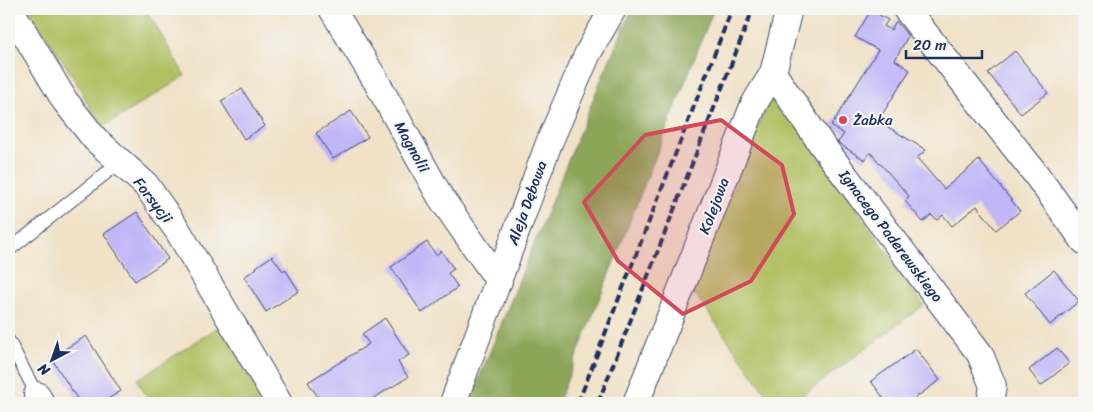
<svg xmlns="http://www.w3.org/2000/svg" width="1093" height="412" font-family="Sriracha,sans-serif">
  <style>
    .green { fill: #b1c062; stroke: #667860 }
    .forest { fill: #8ca658; stroke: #546a5b }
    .building { fill: #c1b6f8 }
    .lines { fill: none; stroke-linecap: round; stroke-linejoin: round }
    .service-casing { stroke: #3b4a6e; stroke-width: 14 }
    .minor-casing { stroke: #3b4a6e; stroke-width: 28 }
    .path { stroke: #3b4a6e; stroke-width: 3; stroke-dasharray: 4 4; stroke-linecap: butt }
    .service { stroke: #fff; stroke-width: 12 }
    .minor { stroke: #fff; stroke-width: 26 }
    .rail { stroke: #1b2f5e; stroke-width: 4; stroke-dasharray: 8 4; stroke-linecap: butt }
    .marked { fill: #d1495b; fill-opacity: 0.2; stroke: #d1495b; stroke-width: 4; stroke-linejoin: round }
    .poi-dot { fill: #d1495b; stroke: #f6f6f2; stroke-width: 2 }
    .labels { text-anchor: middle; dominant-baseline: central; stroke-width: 4; stroke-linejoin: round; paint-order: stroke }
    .poi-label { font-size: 15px; fill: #1b2f5e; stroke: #f6f6f2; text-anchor: start }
    .street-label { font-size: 15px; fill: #1b2f5e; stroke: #f6f6f2 }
  </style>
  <rect width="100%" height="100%" fill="#f6f6f2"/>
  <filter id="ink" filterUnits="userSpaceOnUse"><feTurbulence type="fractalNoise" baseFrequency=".02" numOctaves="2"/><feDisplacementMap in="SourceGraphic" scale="10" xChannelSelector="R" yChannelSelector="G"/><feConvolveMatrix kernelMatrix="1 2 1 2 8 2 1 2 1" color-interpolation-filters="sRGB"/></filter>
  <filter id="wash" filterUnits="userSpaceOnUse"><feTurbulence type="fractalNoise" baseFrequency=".0096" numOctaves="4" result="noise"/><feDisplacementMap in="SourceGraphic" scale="20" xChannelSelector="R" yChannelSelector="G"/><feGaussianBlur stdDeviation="1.12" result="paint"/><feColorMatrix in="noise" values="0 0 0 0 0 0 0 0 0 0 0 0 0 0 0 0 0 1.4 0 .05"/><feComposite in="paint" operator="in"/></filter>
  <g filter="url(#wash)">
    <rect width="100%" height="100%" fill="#f1e1c6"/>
    <!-- green -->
    <path class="green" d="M29 9H146L185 76 100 129 80 88Z
      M773 90 924 305 792 403H773L692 290Z
      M223 324 264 403H151L137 380Z"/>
    <!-- forest -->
    <path class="forest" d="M632 9H714L558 403H469L601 80Z"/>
    <g id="blocks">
      <!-- building -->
      <path class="building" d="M871 10 888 20 884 26 891 30 896 21 908 36 895 60 910 70 878 121 926 150 917 158 944 189 979 160 1020 211 996 230 977 206 952 226 943 215 937 220 931 215 923 222 905 201 909 196 870 152 865 160 841 145 838 142 844 134 831 126 878 50 855 37Z
        M1015 51 1048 93 1021 114 988 73Z
        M242 89 265 126 244 139 221 101Z
        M351 111 368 137 333 159 316 133Z
        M137 212 168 259 135 281 104 234Z
        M427 242 436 255 441 251 454 269 448 273 458 287 422 313 391 267Z
        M272 256 283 271 285 269 299 291 266 312 244 277 257 268 256 267Z
        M1054 270 1079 301 1050 325 1025 293Z
        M385 318 409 355 398 362 408 377 366 403H322L308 382 369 344 362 334Z
        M86 336 121 391 101 403H80L51 358Z
        M1057 348 1069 363 1041 386 1029 370Z
        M916 349 940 380 908 403H887L871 381Z"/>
    </g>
  </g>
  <g filter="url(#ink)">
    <use href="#blocks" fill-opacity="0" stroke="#3b4a6e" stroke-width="1"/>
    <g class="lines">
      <defs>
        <path id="service" d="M9 250 120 162
          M9 341 37 395"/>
        <path id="minor" d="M10 9 65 101 95 139 146 185 178 231 279 403
          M332 9 376 81 441 198 499 281
          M906 9 1035 173 1084 241
          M773 73 822 145 980 354 993 386 990 403
          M37 395 41 403
          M453 403 549 143 588 53 613 9
          M636 403 754 104 773 73 789 9"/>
      </defs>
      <!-- service casing -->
      <use href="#service" class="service-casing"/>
      <!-- minor casing -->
      <use href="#minor" class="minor-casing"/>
      <!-- path -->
      <path class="path" d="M1066 9H1084"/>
      <!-- service -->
      <use href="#service" class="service"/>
      <!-- minor -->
      <use href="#minor" class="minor"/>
      <!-- rail -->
      <path class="rail" d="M578 403 732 9
        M598 403 753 9"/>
    </g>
  </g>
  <!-- marked area -->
  <path class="marked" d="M721 120 782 165 794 214 751 281 683 314 618 261 584 202 645 135Z"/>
  <!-- markers -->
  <circle class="poi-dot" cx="843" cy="120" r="5"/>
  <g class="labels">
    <!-- poi labels -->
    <g class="poi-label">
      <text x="853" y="120">Żabka</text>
    </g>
    <!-- street labels -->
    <g class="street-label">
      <text transform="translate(412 147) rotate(61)">Magnolii</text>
      <text transform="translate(153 200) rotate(52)">Forsycji</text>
      <text transform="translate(527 203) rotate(-70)">Aleja Dębowa</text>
      <text transform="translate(714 206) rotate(-69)">Kolejowa</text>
      <text transform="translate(891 236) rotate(53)">Ignacego Paderewskiego</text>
    </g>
  </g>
  <!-- margin -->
  <rect width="1093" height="412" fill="none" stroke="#f6f6f2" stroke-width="30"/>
  <!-- north arrow -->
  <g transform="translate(52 360) rotate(221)" stroke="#f6f6f2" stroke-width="4" paint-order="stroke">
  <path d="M0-4L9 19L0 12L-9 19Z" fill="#1b2f5e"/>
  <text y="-8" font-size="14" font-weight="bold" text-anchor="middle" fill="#1b2f5e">N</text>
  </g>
  <!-- scale -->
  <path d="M906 50v8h76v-8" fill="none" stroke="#1b2f5e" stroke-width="2.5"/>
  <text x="913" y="50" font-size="15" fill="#1b2f5e" stroke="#f6f6f2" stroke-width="4" paint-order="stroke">20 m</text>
</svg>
